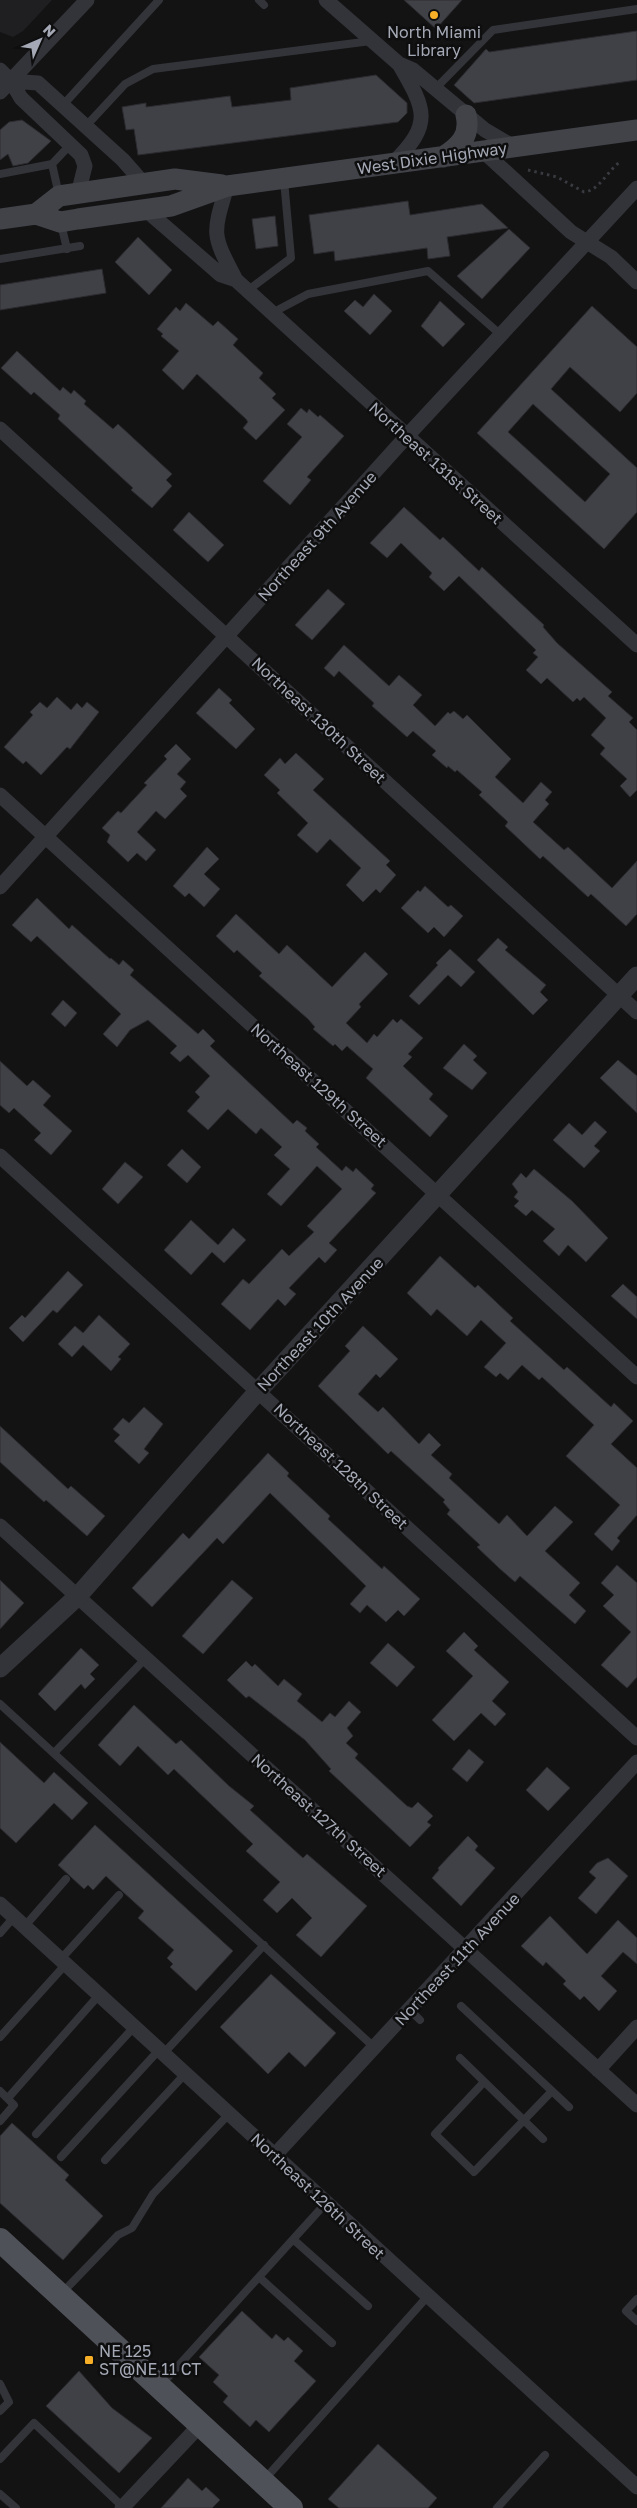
<svg xmlns="http://www.w3.org/2000/svg" width="637" height="2508" font-family="'Golos Text',sans-serif">
  <style>
    .built { fill: #1f1f21 }
    .building { fill: #404147; stroke: #2c2c30; fill-rule: evenodd }
    .lines { fill: none; stroke-linecap: round; stroke-linejoin: round }
    .path { stroke: #393b40; stroke-width: 3; stroke-dasharray: 2.5 4; stroke-linecap: butt }
    .service { stroke: #333439; stroke-width: 8 }
    .minor { stroke: #333439; stroke-width: 15 }
    .tertiary { stroke: #333439; stroke-width: 19 }
    .secondary { stroke: #414349; stroke-width: 21 }
    .primary { stroke: #4f5158; stroke-width: 24 }
    .poi-dot { fill: #f7af28; stroke: #0e0e0f; stroke-width: 2 }
    .labels { text-anchor: middle; dominant-baseline: central; stroke-width: 5; stroke-linejoin: round; paint-order: stroke }
    .poi-label { font-size: 16px; fill: #a4a9b5; stroke: #0e0e0f }
    .street-label { font-size: 16px; fill: #a4a9b5; stroke: #0e0e0f }
  </style>
  <rect width="100%" height="100%" fill="#131314"/>
  <!-- built -->
  <path class="built" d="M0 0H52L23 31 13 37 0 32Z"/>
  <!-- building -->
  <path class="building" d="M404 0H462L436 29Z
    M637 31V80L474 103 454 85 486 49 489 52Z
    M376 75 407 103V113L398 122 138 155 134 129 126 130 122 107 146 103V107L230 96 232 107 291 100 290 88Z
    M22 120 51 141 28 163 13 166 8 154 0 160V130L9 122Z
    M408 201 410 215 482 204 508 228 447 237 450 256 428 259 427 248 335 261 334 251 314 254 309 215Z
    M275 216 278 246 256 249 252 219Z
    M509 229 530 248 482 299 457 276Z
    M138 237 172 270 149 295 115 262Z
    M102 269 106 293 0 310V285Z
    M374 294 392 311 370 335 344 311 355 300 363 307Z
    M440 301 465 324 443 347 421 326Z
    M186 303 213 326 218 321 238 339 233 345 263 373 259 378 276 394 272 398 285 410 256 440 243 428 248 422 246 419 197 374 183 390 162 370 179 351 161 336 163 334 157 329 176 307 180 311Z
    M592 306 637 347V393L620 412 570 367 551 389 637 468V512L604 549 477 433ZM533 404 610 474 585 502 508 432Z
    M17 351 60 391 63 387 71 394 74 390 86 401 84 404 113 429 118 424 172 474 166 480 172 486 152 508 131 490 133 488 58 419 60 415 34 392 31 395 1 368Z
    M301 408 307 413 309 409 318 417 320 415 344 436 307 477 311 480 290 505 263 481 302 437 287 424Z
    M404 507 440 540 443 537 479 571 482 567 516 599 544 625 543 627 557 643 612 692 608 696 633 718 629 722 637 730V790L630 797 620 786 627 779 600 754 605 748 591 735 606 718 584 697 580 701 577 698 573 702 547 678 541 684 526 670 538 657 533 653 536 650 459 576 444 591 429 577 432 573 401 543 387 558 370 543Z
    M189 512 224 545 208 562 173 530Z
    M328 589 345 604 312 640 295 625Z
    M344 645 389 686 399 675 422 695 413 705 435 726 448 712 450 714 454 711 463 719 467 715 511 759 495 777 523 803 541 782 552 792 545 800 549 804 533 822 564 850 568 847 612 888 637 861V914L626 926 591 894 588 897 543 856 540 859 505 826 508 822 479 795 482 792 457 770 455 772 448 766 447 768 432 755 436 751 413 731 407 737 372 706 374 703 339 671 334 677 324 668Z
    M219 688 232 700 229 703 255 729 236 749 196 713Z
    M57 697 71 710 77 703 82 708 87 702 99 712 70 749 67 747 41 775 26 761 23 764 4 747 33 715 30 712 40 702 47 708Z
    M176 744 191 759 177 774 186 782 180 789 187 796 165 819 156 811 137 832 156 850 146 861 137 853 128 862 107 842 110 835 102 828 118 811 121 813 147 785 144 783 167 759 164 756Z
    M296 753 324 779 313 790 390 861 386 865 396 875 380 893 376 889 363 902 346 885 361 868 330 839 317 853 297 835 308 823 277 793 280 790 264 775 280 758 285 764Z
    M207 847 219 859 204 874 220 889 204 907 189 893 185 897 173 886Z
    M425 886 448 907 451 905 463 916 444 937 434 927 428 933 401 908 418 890 420 892Z
    M37 898 69 929 72 925 110 959 111 958 119 965 123 960 134 970 130 975 198 1034 203 1029 215 1041 210 1046 293 1124 297 1120 307 1128 305 1131 319 1144 316 1147 342 1171 346 1166 353 1172 356 1168 374 1185 371 1189 376 1193 329 1243 337 1250 325 1263 319 1257 289 1288 296 1294 285 1306 278 1299 250 1330 221 1304 243 1279 249 1284 282 1249 289 1256 314 1232 307 1226 342 1189 317 1166 281 1206 267 1194 290 1169 274 1155 282 1147 261 1128 256 1134 228 1109 208 1130 187 1111 200 1097 195 1092 210 1076 188 1055 180 1062 170 1053 177 1046 148 1020 130 1030 117 1047 103 1034 121 1014 37 936 31 942 12 925Z
    M236 914 279 954 287 945 332 987 365 952 388 974 359 1004 361 1007 346 1023 367 1043 374 1034 377 1037 393 1019 397 1023 401 1019 423 1038 408 1054 412 1057 403 1066 433 1094 429 1099 448 1116 430 1137 366 1078 373 1069 347 1046 342 1051 335 1044 333 1046 313 1029 315 1027 308 1019 259 976 262 973 237 950 234 953 216 936Z
    M498 938 508 947 505 950 546 985 540 992 548 1000 533 1015 477 960Z
    M450 949 475 972 461 987 448 975 419 1005 409 996 438 965 436 963Z
    M63 1000 77 1013 65 1027 51 1014Z
    M464 1044 477 1056 473 1060 487 1073 472 1090 443 1068Z
    M618 1060 637 1076V1113L600 1078Z
    M0 1061 27 1086 33 1080 51 1096 43 1105 72 1131 51 1155 34 1140 41 1133 14 1108 9 1113 0 1105Z
    M595 1121 607 1132 594 1146 600 1151 584 1168 553 1140 569 1123 582 1135Z
    M182 1149 201 1167 187 1183 167 1165Z
    M125 1162 143 1177 118 1204 102 1189Z
    M534 1169 572 1201 608 1238 586 1262 568 1245 559 1256 543 1241 555 1229 532 1210 526 1216 514 1206 519 1201 514 1197 518 1192 512 1184 521 1173 526 1178Z
    M191 1220 218 1245 233 1228 246 1240 224 1263 212 1252 191 1275 164 1250Z
    M440 1256 475 1288 478 1285 513 1318 510 1321 564 1370 567 1367 611 1407 614 1403 633 1421 611 1444 637 1468V1515L617 1538 620 1541 612 1551 594 1534 620 1505 566 1456 594 1425 542 1377 539 1380 522 1365 508 1380 500 1373 496 1377 484 1367 506 1343 481 1320 467 1336 437 1309 431 1316 407 1293Z
    M68 1271 83 1285 57 1313 53 1310 23 1342 9 1328 22 1315 25 1318Z
    M623 1284 637 1297V1319L611 1296Z
    M99 1315 130 1344 118 1357 121 1359 111 1371 83 1345 72 1357 58 1344 75 1326 83 1333Z
    M363 1326 398 1359 380 1378 376 1374 358 1394 378 1412 383 1407 419 1444 429 1433 441 1445 431 1455 452 1474 449 1478 499 1524 507 1515 527 1536 555 1506 573 1522 545 1551 580 1583 569 1595 586 1611 575 1624 520 1576 515 1582 499 1568 477 1547 480 1545 447 1514 450 1510 443 1502 445 1500 391 1451 388 1454 318 1386 350 1351 345 1346Z
    M144 1407 163 1424 144 1449 149 1453 139 1464 114 1441 120 1435 113 1429 123 1418 129 1423Z
    M0 1426 68 1489 71 1486 105 1516 87 1536 46 1500 44 1502 0 1462Z
    M268 1453 289 1473 287 1476 330 1516 328 1519 382 1569 384 1566 420 1599 404 1616 398 1610 386 1622 367 1605 360 1613 350 1604 366 1586 270 1493 223 1544 217 1538 152 1607 132 1588 183 1533 189 1539Z
    M617 1565 637 1583V1677L627 1688 601 1665 631 1632 603 1606 614 1595 601 1583Z
    M0 1580 24 1603 0 1629Z
    M232 1580 253 1598 203 1654 182 1636Z
    M464 1632 478 1646 474 1650 509 1682 492 1701 506 1714 495 1726 481 1713 454 1741 432 1720 473 1676 446 1651Z
    M388 1643 415 1667 397 1687 370 1663Z
    M81 1648 99 1665 90 1674 95 1679 85 1689 81 1684 55 1711 38 1694Z
    M246 1661 252 1667 255 1664 278 1686 284 1679 302 1694 297 1701 322 1722 330 1713 335 1717 349 1701 361 1712 347 1728 353 1736 346 1743 358 1754 355 1758 407 1806 412 1808 418 1802 433 1816 427 1822 431 1825 410 1847 329 1771 331 1769 305 1740 249 1696 246 1698 227 1680Z
    M134 1705 176 1744 181 1740 229 1786 254 1806 250 1810 303 1858 307 1854 367 1906 321 1957 296 1935 312 1918 292 1898 277 1913 263 1900 280 1882 246 1851 253 1844 174 1769 168 1775 138 1746 120 1766 98 1745Z
    M0 1742 44 1783 54 1772 88 1803 72 1820 54 1803 16 1843 0 1828Z
    M469 1749 484 1762 467 1782 452 1769Z
    M547 1767 570 1788 548 1811 526 1790Z
    M95 1825 233 1951 196 1991 170 1967 173 1964 167 1958 174 1950 138 1918 144 1911 122 1891 106 1876 93 1890 88 1885 84 1889 58 1865Z
    M468 1836 478 1846 475 1850 495 1868 461 1906 432 1878 439 1870 438 1868Z
    M608 1858 628 1876 596 1914 578 1898 596 1878 589 1872 597 1863Z
    M550 1916 587 1954 618 1920 637 1938V1964L623 1952 601 1976 617 1991 599 2011 584 1996 580 2000 563 1984 566 1981 546 1962 543 1966 521 1946Z
    M271 1974 336 2033 305 2067 289 2052 268 2074 220 2027Z
    M12 2123 69 2175 65 2180 103 2216 63 2260 0 2203V2136Z
    M242 2311 272 2339 276 2334 284 2341 288 2337 303 2351 294 2361 316 2381 269 2432 256 2420 250 2427 223 2402 228 2396 213 2382 219 2375 199 2357Z
    M79 2371 112 2408 152 2438 119 2473 46 2406Z
    M378 2444 437 2498 428 2508H339L328 2499Z
    M188 2478 202 2491 206 2487 220 2500 212 2508H161Z"/>
  <g class="lines">
    <!-- path -->
    <path class="path" d="M528 170 557 177 584 192C599 191 608 170 620 162"/>
    <!-- service -->
    <path class="service" d="M259 0 264 5
      M436 88 493 30 637 9
      M63 105 159 0
      M86 126 125 84 153 69 371 41
      M52 164 71 144
      M0 174 52 164 59 195
      M61 224 67 249
      M0 259 80 246
      M247 291 291 258 284 180
      M272 313 308 294 428 271 501 335
      M0 1704 375 2048
      M54 1753 146 1658
      M24 1927 66 1879
      M0 1933 14 1917
      M60 1960 119 1895
      M461 2006 552 2091 474 2172 435 2134 484 2082
      M410 2010 420 2020
      M0 2037 66 1964
      M163 2054 264 1945
      M460 2058 543 2139
      M0 2091 14 2105 0 2121
      M552 2091 569 2107
      M8 2098 99 1995
      M36 2134 134 2027
      M61 2157 159 2050
      M105 2160 185 2074
      M294 2240 368 2306
      M259 2277 332 2343
      M61 2294 118 2235 132 2228 153 2194 229 2114
      M637 2299 626 2311 637 2321
      M0 2384 9 2402 0 2411
      M161 2385 325 2204
      M0 2459 34 2423 123 2507
      M264 2480 427 2297
      M0 2494 16 2508
      M497 2508 545 2455"/>
    <!-- minor -->
    <path class="minor" d="M326 0 399 64 413 70 485 130 514 147
      M0 70 11 81 21 98 81 155 85 166 78 194
      M11 81 38 83 123 160 144 184
      M0 92 87 0
      M483 151 571 232 611 257 637 282
      M393 163C434 123 425 109 399 64
      M227 186C212 236 212 234 236 280L637 645
      M146 210 221 275 236 280
      M0 429 637 1012
      M0 795 637 1377
      M0 887 407 436 637 188
      M0 1156 637 1738
      M0 1526 637 2105
      M0 1904 637 2487
      M598 2070 637 2027
      M275 2155 637 1762
      M122 2508 201 2424"/>
    <!-- tertiary -->
    <path class="tertiary" d="M0 1668 78 1596 259 1390 637 976"/>
    <!-- secondary -->
    <path class="secondary" d="M443 157C459 147 471 136 466 115
      M36 214 59 196 175 179 222 185
      M0 219 36 214 60 222 78 219 171 206 227 186 637 130"/>
    <!-- primary -->
    <path class="primary" d="M0 2240 291 2508"/>
  </g>
  <!-- markers -->
  <g class="poi-dot">
    <circle cx="434" cy="15" r="5"/>
    <rect x="84" y="2355" width="10" height="10" rx="2.5"/>
  </g>
  <g class="labels">
    <!-- poi labels -->
    <g class="poi-label">
      <text x="434" y="32">North Miami<tspan x="434" dy="18">Library</tspan></text>
      <text x="99" y="2351" text-anchor="start">NE 125<tspan x="99" dy="18">ST@NE 11 CT</tspan></text>
    </g>
    <!-- street labels -->
    <g class="street-label">
      <text transform="translate(432 158) rotate(-8)">West Dixie Highway</text>
      <text transform="translate(436 463) rotate(42)">Northeast 131st Street</text>
      <text transform="translate(317 536) rotate(-48)">Northeast 9th Avenue</text>
      <text transform="translate(319 720) rotate(43)">Northeast 130th Street</text>
      <text transform="translate(319 1085) rotate(42)">Northeast 129th Street</text>
      <text transform="translate(320 1324) rotate(-47)">Northeast 10th Avenue</text>
      <text transform="translate(341 1466) rotate(43)">Northeast 128th Street</text>
      <text transform="translate(319 1815) rotate(42)">Northeast 127th Street</text>
      <text transform="translate(457 1959) rotate(-47)">Northeast 11th Avenue</text>
      <text transform="translate(318 2196) rotate(43)">Northeast 126th Street</text>
    </g>
  </g>
  <!-- north arrow -->
  <g transform="translate(40 40) rotate(45)" stroke="#0e0e0f" stroke-width="4" paint-order="stroke">
  <path d="M0-4L9 19L0 12L-9 19Z" fill="#a4a9b5"/>
  <text y="-8" font-size="14" font-weight="bold" text-anchor="middle" fill="#a4a9b5">N</text>
  </g>
</svg>
